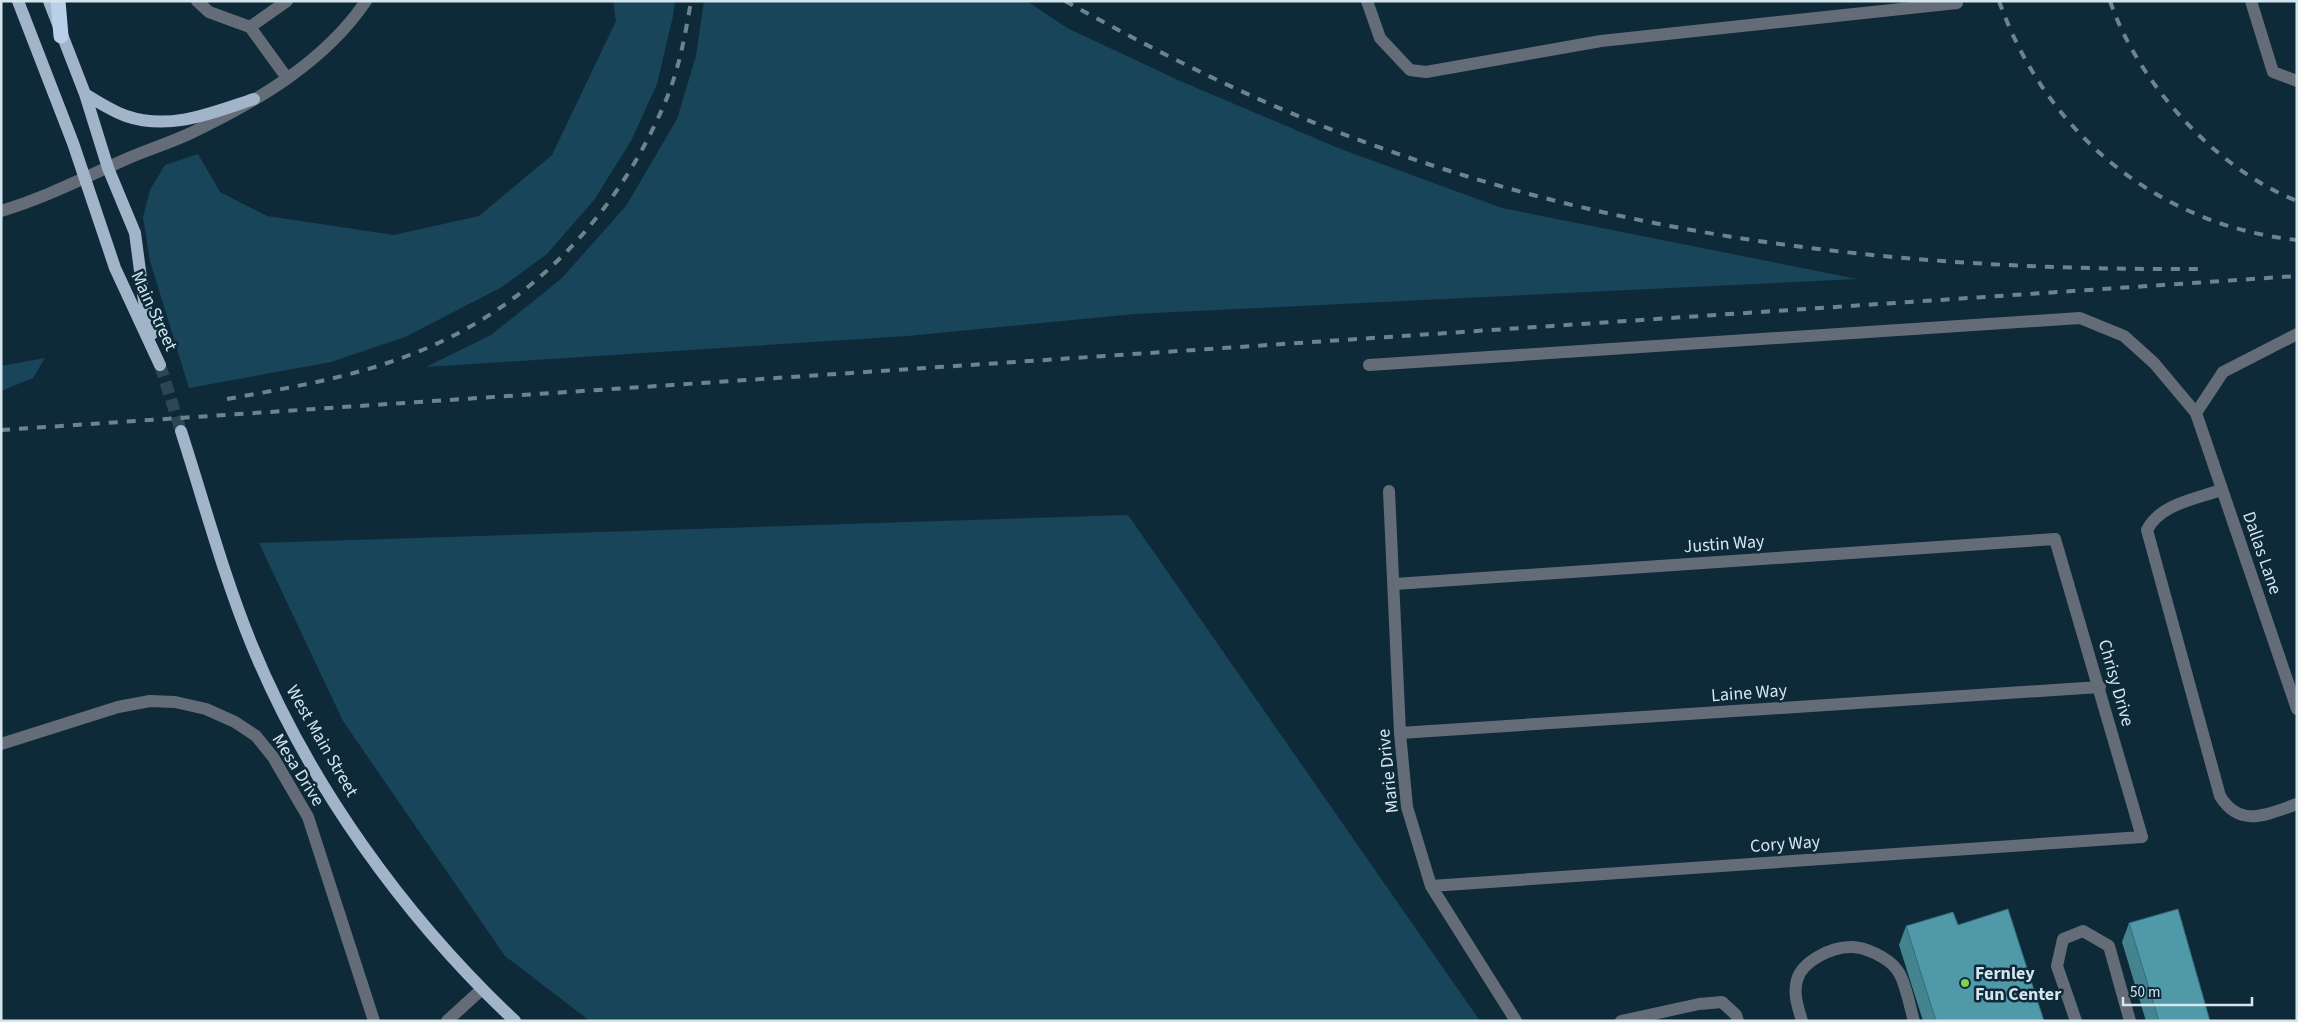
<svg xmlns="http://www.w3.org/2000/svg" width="2298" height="1022" font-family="'Source Sans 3',sans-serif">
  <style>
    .green { fill: #19455b }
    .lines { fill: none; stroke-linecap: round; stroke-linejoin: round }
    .major-tunnel { stroke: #2c4654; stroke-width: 12; stroke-dasharray: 12 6; stroke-linecap: butt }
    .minor { stroke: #646d77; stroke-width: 12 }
    .major { stroke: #a2b4c9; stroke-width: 12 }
    .highway { stroke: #bacfe9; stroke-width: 15 }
    .rail { stroke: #6d8490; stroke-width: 4; stroke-dasharray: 9 9; stroke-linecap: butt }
    .wall { fill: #448491 }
    .building { fill: #4f99a9; stroke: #376b76 }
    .poi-dot { fill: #82d04f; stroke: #0e2a39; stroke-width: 2 }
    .labels { text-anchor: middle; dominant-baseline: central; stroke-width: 5; stroke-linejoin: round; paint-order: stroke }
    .street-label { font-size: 18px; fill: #d5e5ee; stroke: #0e2a39 }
    .poi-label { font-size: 18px; font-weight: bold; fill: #d5e5ee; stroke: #0e2a39; text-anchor: start }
  </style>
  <rect width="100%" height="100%" fill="#0e2a39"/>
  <!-- green -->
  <path class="green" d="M613 1H675L673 16 657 84 631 141 594 200 547 254 502 287 405 337 331 362 189 388 150 261 143 217 150 190 165 165 198 154 220 192 267 216 394 235 479 216 552 155 616 21Z
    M704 1H1027L1067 28 1178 80 1338 148 1502 208 1857 279 1134 314 907 336 426 367 491 335 561 279 626 206 677 119 696 56Z
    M45 358 33 378 1 391V366Z
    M1128 515 1480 1021H590L505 956 343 721 259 543Z"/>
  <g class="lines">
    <!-- major-tunnel -->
    <path class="major-tunnel" d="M160 365 181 431"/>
    <!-- minor -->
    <path class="minor" d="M197 1 209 12 250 27 287 78
      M1367 1 1380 38 1410 70 1426 72 1601 41 1957 3
      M2251 1 2273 72 2297 81
      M250 27 287 1
      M1 211C44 198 84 178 124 160 146 150 170 143 191 133 256 102 325 62 366 1
      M2297 334 2223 372 2196 413 2297 709
      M1369 365 2080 318 2124 336 2154 363 2196 413
      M2221 490C2196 499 2160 504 2147 530L2220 796C2240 829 2268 814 2297 804
      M1389 491 1400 733 1407 807 1431 886 1516 1021
      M1395 584 2055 539 2142 837 1431 886
      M1400 733 2100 687
      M1 744 118 707 150 701 175 702 206 709 235 722 256 736 273 757 308 817 374 1021
      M447 1021 481 990
      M1621 1021 1699 1004 1722 1002 1736 1015 1738 1021
      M1802 1021C1798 1007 1793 994 1797 980 1802 961 1832 947 1850 947 1864 946 1889 958 1897 970 1905 979 1910 1008 1914 1021
      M2076 1021 2057 966 2063 939 2083 931 2109 946 2130 1021"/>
    <!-- major -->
    <path class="major" d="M18 1 73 143 115 268 160 365
      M49 1 85 94 108 168 135 233 144 301 152 334
      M85 94C98 102 112 111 126 116 170 131 212 113 254 99
      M181 431C204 502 223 574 251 643 308 783 404 917 515 1021"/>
    <!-- highway -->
    <path class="highway" d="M58 1 61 36"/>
    <!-- rail -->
    <path class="rail" d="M1065 1C1164 56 1266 107 1373 145 1642 243 1921 271 2205 269
      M1999 1C2046 133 2157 225 2297 240
      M2110 1C2138 83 2216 169 2297 201
      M227 399C288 388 349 378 407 356 524 313 614 220 663 107 678 74 685 37 691 1
      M1 430 2297 276"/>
  </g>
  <!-- wall -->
  <path class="wall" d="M2129 923 2210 1021H2146L2122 942Z
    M1906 926 2044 1021H1923L1899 945Z"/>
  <!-- building -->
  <path class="building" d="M2008 909 2044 1021H1936L1906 926 1953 912 1958 925Z
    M2178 909 2210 1021H2159L2129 923Z"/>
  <!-- markers -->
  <circle class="poi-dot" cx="1965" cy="983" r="5"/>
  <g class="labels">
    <!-- street labels -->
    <g class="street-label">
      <text transform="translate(154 311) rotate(65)">Main Street</text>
      <text transform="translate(1724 544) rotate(-4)">Justin Way</text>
      <text transform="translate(2262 553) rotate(71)">Dallas Lane</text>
      <text transform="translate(2116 683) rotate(74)">Chrisy Drive</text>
      <text transform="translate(1749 693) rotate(-4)">Laine Way</text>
      <text transform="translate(322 741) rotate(60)">West Main Street</text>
      <text transform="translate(298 770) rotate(58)">Mesa Drive</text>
      <text transform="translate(1388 771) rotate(-96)">Marie Drive</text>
      <text transform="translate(1785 844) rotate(-4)">Cory Way</text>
    </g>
    <!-- poi labels -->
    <g class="poi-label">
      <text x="1975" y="973">Fernley<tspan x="1975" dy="21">Fun Center</tspan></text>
    </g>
  </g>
  <!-- border -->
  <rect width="2298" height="1022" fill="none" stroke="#d5e5ee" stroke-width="5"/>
  <!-- scale -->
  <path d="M2123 997v8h129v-8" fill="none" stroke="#d5e5ee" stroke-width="2.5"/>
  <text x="2130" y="997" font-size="15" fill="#d5e5ee" stroke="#0e2a39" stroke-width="4" paint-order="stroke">50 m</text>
</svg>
